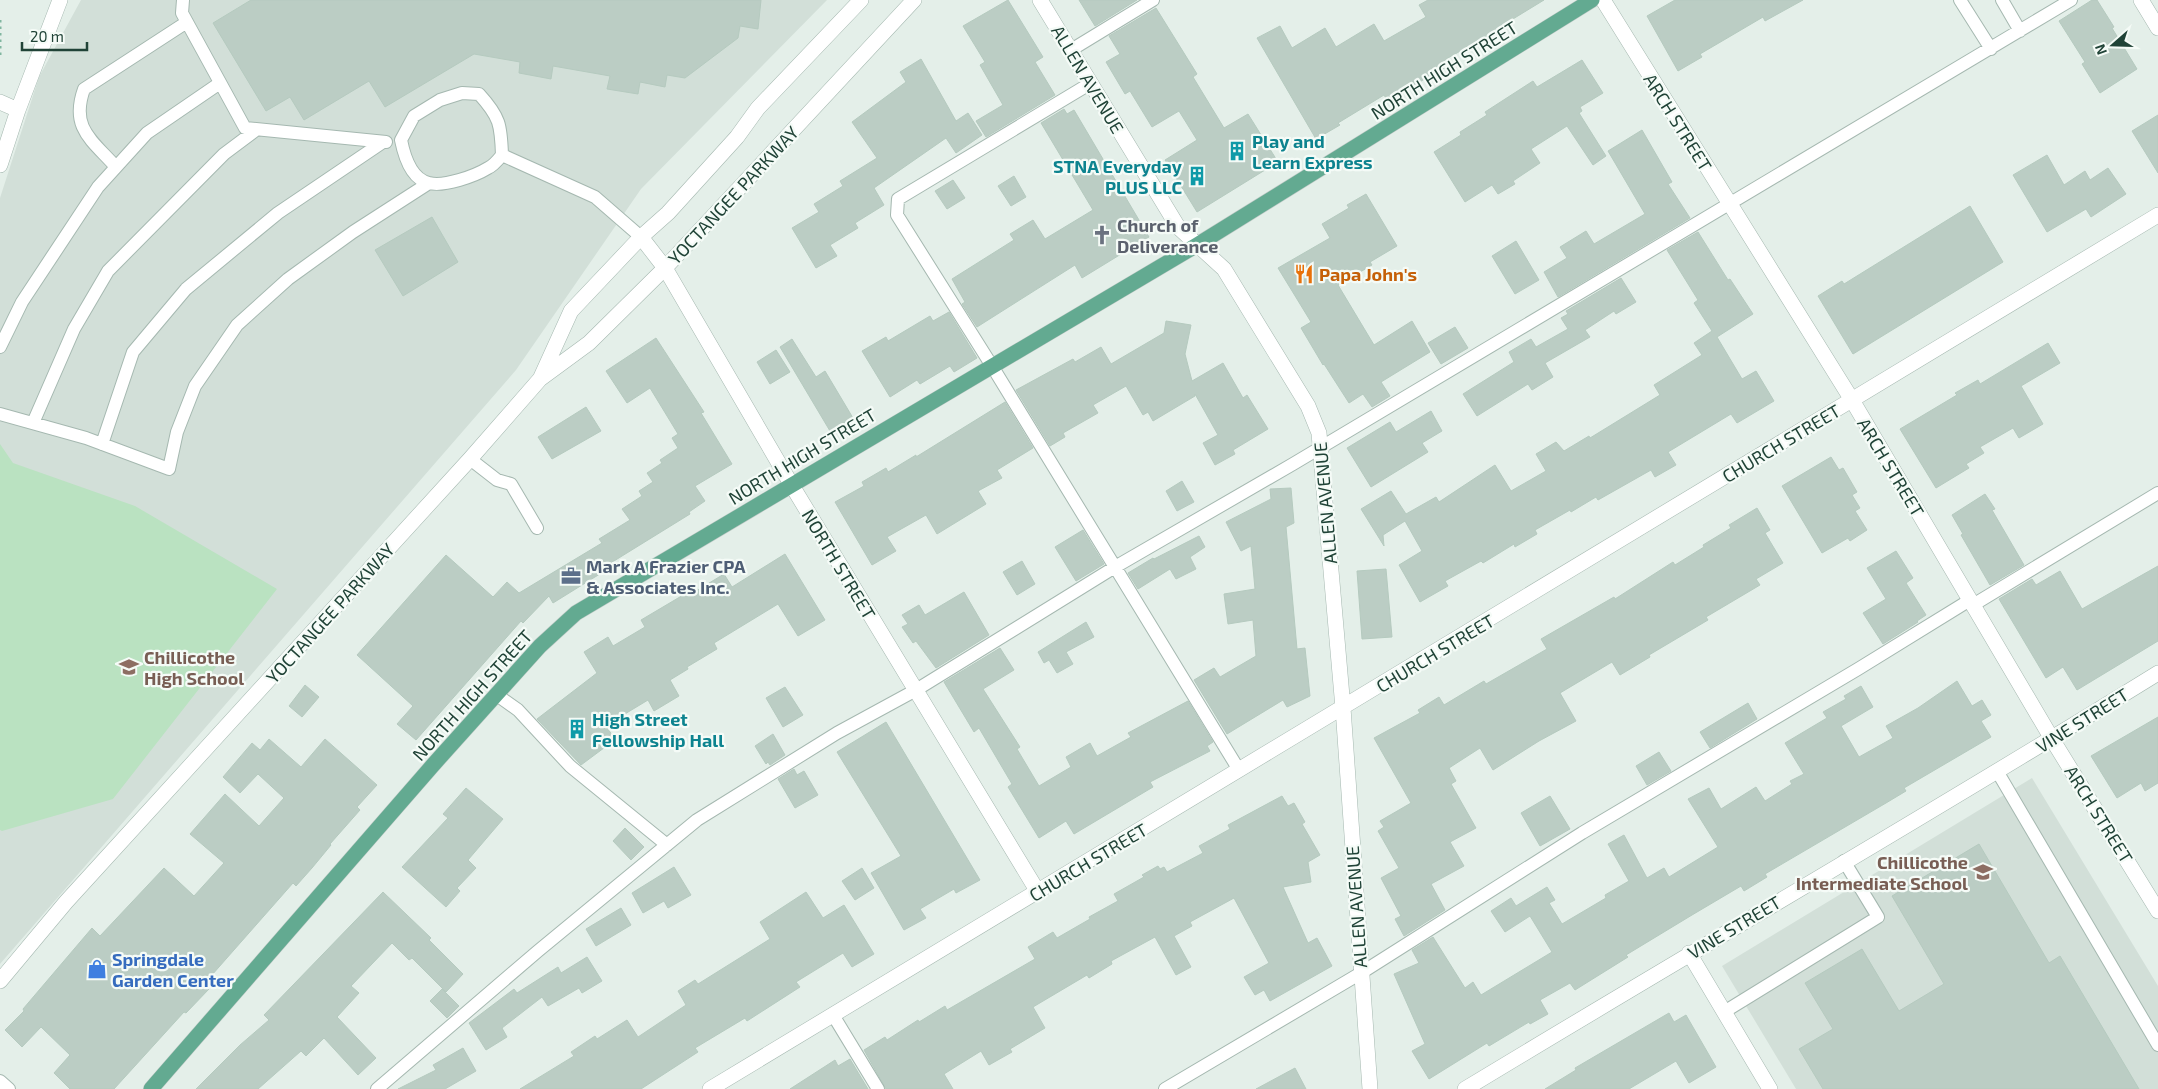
<svg xmlns="http://www.w3.org/2000/svg" width="2158" height="1089" font-family="'Exo 2',sans-serif">
  <style>
    .built { fill: #d2dfd8 }
    .park { fill: #bae2c1 }
    .building { fill: #bbcdc4; stroke: #b5cabf }
    .lines { fill: none; stroke-linecap: round; stroke-linejoin: round }
    .service-casing { stroke: #a5b8b0; stroke-width: 14 }
    .minor-casing { stroke: #a5b8b0; stroke-width: 16 }
    .tertiary-casing { stroke: #a5b8b0; stroke-width: 16 }
    .primary-casing { stroke: #c1cac7; stroke-width: 16 }
    .path { stroke: #80b6a0; stroke-width: 3; stroke-dasharray: 2.5 4; stroke-linecap: butt }
    .service { stroke: #fff; stroke-width: 12 }
    .minor { stroke: #fff; stroke-width: 15 }
    .tertiary { stroke: #fff; stroke-width: 15 }
    .primary { stroke: #63aa91; stroke-width: 15 }
    .labels { text-anchor: middle; dominant-baseline: central; stroke-width: 4.5; stroke-linejoin: round; paint-order: stroke }
    .street-label { font-size: 18px; fill: #204337; stroke: #f5fbf7 }
    .culture-label { font-size: 18px; font-weight: bold; fill: #0d838f; stroke: #f5fbf7; text-anchor: start }
    .worship-label { font-size: 18px; font-weight: bold; fill: #5b616d; stroke: #f5fbf7; text-anchor: start }
    .food-label { font-size: 18px; font-weight: bold; fill: #c56008; stroke: #f5fbf7; text-anchor: start }
    .service-label { font-size: 18px; font-weight: bold; fill: #4e5e75; stroke: #f5fbf7; text-anchor: start }
    .education-label { font-size: 18px; font-weight: bold; fill: #785e54; stroke: #f5fbf7; text-anchor: start }
    .shop-label { font-size: 18px; font-weight: bold; fill: #366cbe; stroke: #f5fbf7; text-anchor: start }
  </style>
  <rect width="100%" height="100%" fill="#e4efe9"/>
  <!-- built -->
  <path class="built" d="M81 0H827L641 189 516 370 0 964V198L39 77Z
    M2032 778 2158 986V1089H1796L1722 966Z"/>
  <!-- park -->
  <path class="park" d="M0 444 13 463 135 506 277 589 113 799 2 831 0 830Z"/>
  <!-- building -->
  <path class="building" d="M251 0H761L758 29 740 26 738 38 685 78 667 75 665 87 640 82 638 94 607 89 610 76 553 66 551 79 519 73 520 62 474 54 385 107 369 81 304 120 290 97 266 111 213 23Z
    M1008 0 1043 57 1035 62 1055 95 986 137 976 121 1003 105 980 65 985 62 963 26Z
    M1079 0H1137L1095 26Z
    M1428 0H1544L1508 22 1509 24 1446 59 1450 65 1387 100 1384 95 1338 123 1340 125 1316 139 1257 38 1280 26 1292 48 1325 28 1336 47 1374 24 1384 41 1426 17 1419 5Z
    M1675 0H1803L1765 21 1763 17 1729 37 1700 54 1702 57 1678 71 1647 16Z
    M2092 0H2097L2114 27 2112 28 2137 69 2100 93 2082 64 2085 62 2059 21Z
    M1156 8 1197 74 1193 77 1224 128 1248 114 1278 162 1197 212 1165 160 1197 140 1179 111 1152 127 1130 91 1125 94 1106 62 1120 54 1109 36Z
    M921 59 956 121 968 113 982 135 956 153 946 138 874 188 884 205 855 223 858 228 830 245 837 256 816 268 792 228 819 212 814 204 843 186 840 181 877 158 852 122 906 82 900 72Z
    M1582 60 1603 93 1580 107 1582 111 1579 113 1606 156 1593 165 1567 126 1531 149 1540 163 1513 181 1515 184 1498 194 1492 185 1465 202 1434 152 1461 135 1460 132 1487 115 1485 112 1533 81 1537 87Z
    M1064 109 1067 114 1074 110 1149 237 1082 278 1075 265 977 327 962 304 965 302 952 279 1014 240 1010 234 1033 220 1045 239 1093 210 1041 123Z
    M2158 115V173L2132 131Z
    M1642 130 1672 182 1668 184 1690 218 1558 297 1544 272 1567 258 1560 247 1586 231 1594 244 1645 214 1608 151Z
    M2047 155 2064 185 2085 171 2090 180 2108 168 2126 194 2091 217 2086 209 2047 232 2013 175Z
    M1014 176 1026 197 1011 206 998 186Z
    M953 180 965 198 947 209 935 191Z
    M1366 194 1397 246 1370 262 1372 265 1338 285 1374 345 1412 321 1430 352 1381 382 1390 396 1372 407 1363 394 1349 403 1324 364 1323 365 1301 328 1311 322 1278 268 1330 238 1322 224 1349 208 1347 205Z
    M1970 206 2003 262 1853 354 1818 296 1842 281 1844 284Z
    M432 217 458 262 403 296 375 250Z
    M1698 232 1728 280 1730 279 1753 314 1717 337 1742 379 1756 371 1774 401 1737 423 1731 414 1668 452 1676 465 1655 477 1651 470 1598 500 1596 497 1571 512 1570 510 1535 530 1537 534 1515 547 1514 544 1483 563 1481 561 1445 581 1448 586 1420 602 1399 565 1422 551 1405 521 1383 535 1384 546 1361 509 1391 491 1406 514 1436 497 1439 502 1495 465 1511 491 1546 471 1536 454 1556 442 1564 451 1589 436 1590 438 1660 395 1654 385 1702 355 1694 343 1712 331 1694 303 1698 300 1667 250Z
    M1516 241 1539 280 1515 294 1492 256Z
    M1621 278 1636 302 1616 314 1614 311 1585 330 1590 337 1545 363 1553 377 1532 390 1528 384 1477 416 1463 394 1514 362 1509 352 1531 339 1536 347 1568 329 1561 318 1568 314 1566 311Z
    M949 312 977 358 954 372 950 366 920 384 917 380 890 397 862 351 886 337 888 341 930 316 933 321Z
    M1166 321 1191 325 1185 354 1192 381 1223 363 1243 398 1247 395 1268 429 1233 450 1235 454 1215 465 1203 443 1218 435 1195 394V396L1153 421 1148 412 1143 415 1126 386 1093 405 1098 413 1063 433 1065 437 1050 446 1016 390 1073 359 1075 362 1101 347 1111 364 1164 333Z
    M1455 327 1468 348 1441 364 1428 343Z
    M656 338 704 412 701 413 732 464 695 486 705 501 689 512 690 514 601 569 603 572 553 603 549 596 523 623 521 621 416 740 397 724 413 706 357 655 446 555 493 597 507 582 519 593 602 543 599 539 630 520 622 509 642 496 639 491 653 482 647 473 662 463 660 460 678 448 672 438 678 434 650 388 627 403 606 371Z
    M792 339 816 377 825 371 853 418 830 431 780 347Z
    M2048 343 2060 363 2021 386 2043 424 2019 438 2013 428 1980 447 1984 453 1966 464 1969 468 1936 488 1900 429 1957 395 1955 393 1978 380 1980 384Z
    M776 350 790 372 770 384 757 362Z
    M1005 402 1033 448 997 470 1002 478 978 491 986 504 937 534 926 515 887 537 896 551 872 565 835 502 864 486 862 482 886 468 888 472 916 455V457Z
    M586 407 601 431 552 459 538 437Z
    M1431 411 1442 431 1422 443 1428 452 1371 487 1347 448 1390 422 1396 432Z
    M1831 457 1839 470 1843 468 1857 492 1852 495 1860 508 1855 511 1867 530 1850 541 1848 538 1822 553 1782 486Z
    M1182 481 1194 502 1177 511 1166 491Z
    M1291 488 1294 523 1286 527 1297 649 1305 648 1310 696 1287 707 1283 700 1227 734 1194 680 1214 668 1220 677 1256 656 1253 620 1228 624 1224 594 1255 589 1251 546 1241 551 1226 522 1271 499 1270 489Z
    M1985 494 1995 509 1992 510 2024 565 1990 585 1961 535 1963 534 1952 515Z
    M1757 508 1770 530 1765 533 1783 563 1756 579 1760 585 1706 617 1708 620 1649 655 1650 657 1620 675 1612 662 1560 693 1576 721 1539 741 1493 770 1480 748 1449 768 1456 781 1451 784 1476 828 1450 842 1464 866 1431 884 1445 910 1404 936 1395 919 1401 916 1381 878 1399 868 1378 831 1384 827 1380 821 1411 803 1374 738 1420 713 1418 710 1439 697 1444 705 1484 681 1486 684 1547 649 1541 639 1614 597 1615 599 1673 562 1675 565 1704 547 1703 545 1731 528 1729 525Z
    M1083 530 1104 564 1076 581 1055 547Z
    M1199 536 1205 547 1190 557 1196 569 1176 579 1170 569 1138 589 1128 573 1153 558 1154 559Z
    M1896 551 1913 578 1906 583 1926 615 1917 621 1918 622 1883 644 1863 613 1886 599 1867 568Z
    M785 554 825 620 798 636 778 604 714 643 717 649 687 667 688 669 670 680 679 696 654 711 648 700 605 726 616 739 581 765 537 719 597 673 584 652 608 637 613 646 645 627 641 620 695 588 696 591 724 574 732 587Z
    M1022 561 1035 584 1017 595 1003 572Z
    M2158 566V641L2077 690 2063 667 2046 678 1999 599 2032 579 2036 585 2060 571 2082 609Z
    M1386 569 1392 637 1362 639 1357 571Z
    M964 592 989 635 936 668 916 641 913 643 902 627 908 624 902 615 919 605 925 615Z
    M1086 622 1094 637 1066 652 1073 664 1057 673 1049 660 1044 663 1038 652Z
    M1000 648 1014 670 983 689 1020 747 1017 749 1039 786 1071 767 1066 757 1090 743 1097 756 1131 737 1128 733 1188 701 1213 742 1207 746 1210 751 1150 782 1153 787 1074 834 1066 821 1039 838 1008 787 1012 784 979 728 974 732 944 682Z
    M1957 681 1972 706 1982 700 1991 715 1981 721 1991 737 1904 788 1906 791 1886 803 1765 874 1767 877 1744 891 1741 886 1692 915 1626 955 1628 957 1575 990 1570 983 1540 1000 1548 1014 1530 1024 1529 1022 1489 1046 1487 1043 1429 1079 1412 1051 1425 1044 1394 974 1419 963 1412 950 1433 937 1465 988 1473 982 1481 995 1552 952 1530 916 1505 932 1491 911 1511 898 1516 906 1547 887 1555 900 1549 903 1562 924 1606 898 1605 895 1629 881 1608 844 1624 835 1647 878 1664 868 1669 877 1718 847 1688 799 1709 788 1721 809 1756 787 1765 801 1792 784 1790 781 1804 774 1785 743 1827 718 1823 712 1846 699 1844 696 1861 686 1873 707 1841 726 1859 757 1893 738 1886 726 1918 708Z
    M305 685 319 697 302 717 289 706Z
    M785 687 803 715 783 727 766 698Z
    M1748 703 1757 719 1710 748 1700 732Z
    M2158 717V783L2145 791 2141 783 2117 798 2091 756Z
    M886 722 980 880 956 893 954 889 920 909 926 918 904 930 871 873 901 856 837 752Z
    M773 734 785 755 770 765 768 762 766 764 755 746Z
    M269 739 301 767 325 739 377 785 357 807 360 810 330 844 331 845 312 868 296 886 293 883 204 984 209 989 186 1013 184 1012 114 1089H70L54 1073 70 1055 41 1027 22 1047 5 1030 24 1011 23 1009 92 928 100 936 164 868 194 896 224 863 190 834 225 794 259 826 284 798 258 774 240 793 223 777 252 743 260 750Z
    M1659 752 1671 771 1647 785 1636 766Z
    M794 769 797 775 804 771 818 795 795 808 778 779Z
    M466 788 503 819 468 860 476 868 457 888 460 891 446 907 402 867 448 818 443 814Z
    M1282 796 1288 806 1294 803 1305 822 1302 824 1320 855 1308 862 1311 882 1283 887 1308 943 1317 938 1332 966 1270 1001 1264 990 1255 995 1244 977 1269 963 1234 898 1190 922 1192 926 1174 936 1191 967 1176 975 1155 937 1111 961 1112 964 1089 978 1087 975 1033 1007 1045 1028 1010 1049 1012 1052 989 1065 981 1051 944 1074 953 1089H886L864 1050 885 1037 887 1040 918 1020 919 1022 945 1006 947 1010 1035 959 1028 947 1053 932 1057 938 1090 919 1089 917 1118 901 1114 894 1144 877 1142 875 1158 866 1160 869 1164 867 1167 872 1203 853 1199 846 1230 829 1228 825Z
    M1550 796 1570 829 1540 846 1521 813Z
    M625 828 644 847 631 860 613 841Z
    M1979 844 2049 963 2060 956 2139 1089H1823L1799 1049 1833 1029 1805 983 1862 949 1899 1011 1944 984 1892 896Z
    M674 867 691 895 668 908 664 901 643 913 632 893Z
    M862 868 874 888 855 900 842 881Z
    M383 892 431 938 429 940 463 974 446 992 412 958 409 960 392 943 351 986 359 993 337 1017 376 1058 358 1075 324 1038 306 1056 301 1051 258 1089H196L240 1045 269 1020 264 1015Z
    M806 892 823 918 844 905 874 954 852 967 843 953 796 982 800 987 747 1021 745 1018 695 1048 698 1052 641 1089H520L574 1056 571 1052 595 1036 597 1039 627 1020 638 1037 686 1005 678 991 695 980 698 984 770 939 760 922Z
    M621 908 631 925 596 946 586 929Z
    M587 957 602 981 582 993 579 988 548 1006 542 997 502 1028 507 1037 486 1050 469 1023 514 989 517 993 558 967 561 973Z
    M442 989 459 1006 447 1018 430 1001Z
    M1669 1013 1674 1022 1686 1015 1716 1067 1689 1083 1676 1061 1629 1089H1545L1576 1070 1575 1068Z
    M463 1048 476 1071 445 1089H398L436 1070 433 1065Z
    M850 1059 868 1089H790L835 1060 838 1066Z
    M1295 1068 1306 1089H1256Z"/>
  <g class="lines">
    <defs>
      <path id="service" d="M183 0 182 13 245 128 386 142
        M1960 0 1991 49
        M2002 0 2020 31
        M1071 50 1153 0
        M1091 83 898 199 897 215 992 366 1115 567 1293 464 2071 0
        M462 93 479 94C500 117 501 125 502 155 498 160 493 166 488 168 475 176 444 187 429 183 411 179 404 155 401 140L414 116 440 100Z
        M502 155 595 197 641 237
        M116 167C92 140 70 128 84 89L187 22
        M0 347 22 302 98 187 147 133 220 83
        M0 414 86 438 169 469 177 432 195 386 237 325 288 279 353 232 429 183
        M33 423 74 329 108 271 224 154 256 130
        M102 444 133 352 186 289 278 213 383 142
        M470 459 497 480 511 484 537 528
        M1973 605 2158 493
        M497 695 518 710 570 766 667 845
        M1997 771 2158 1045
        M1724 1012 1878 917 1844 861
        M833 1015 878 1089
        M0 1081 9 1089
        M377 1089 538 951 697 820 837 733 916 690 1115 567 1239 770
        M1165 1089 1361 973 1582 833 1858 669 1970 600"/>
      <path id="minor" d="M1040 0 1178 227 1224 269 1308 406 1319 433 1343 708 1370 1089
        M1603 0 1852 400 2052 739 2158 911
        M2141 0 2158 28
        M0 102 18 110
        M0 165 18 110 60 0
        M641 237 665 268 791 484 1038 892
        M1689 953 1770 1089
        M710 1089 2158 215
        M1465 1089C1696 949 1929 815 2158 673"/>
      <path id="tertiary" d="M541 377 571 311 641 237 668 213 737 137 758 108 861 0
        M0 981 66 902 470 459 540 379 589 343 665 268 914 0"/>
      <path id="primary" d="M151 1089 433 765 540 646 576 613 1197 245 1592 0"/>
    </defs>
    <!-- service casing -->
    <use href="#service" class="service-casing"/>
    <!-- minor casing -->
    <use href="#minor" class="minor-casing"/>
    <!-- tertiary casing -->
    <use href="#tertiary" class="tertiary-casing"/>
    <!-- primary casing -->
    <use href="#primary" class="primary-casing"/>
    <!-- path -->
    <path class="path" d="M0 20V58"/>
    <!-- service -->
    <use href="#service" class="service"/>
    <!-- minor -->
    <use href="#minor" class="minor"/>
    <!-- tertiary -->
    <use href="#tertiary" class="tertiary"/>
    <!-- primary -->
    <use href="#primary" class="primary"/>
  </g>
  <!-- icons -->
  <defs>
    <symbol id="building-bare" viewBox="-9 -9 18 18"><path d="M-4-6H4V6H1V3H-1V6H-4ZM-2.5-4.3h1.7v1.8h-1.7ZM.8-4.3h1.7v1.8H.8ZM-2.5-1h1.7V.8h-1.7ZM.8-1h1.7V.8H.8Z" fill="#0f9aa8" stroke="#f5fbf7" stroke-width="2.5" paint-order="stroke"/></symbol>
    <symbol id="church-bare" viewBox="-9 -9 18 18"><path d="M-1.2-6h2.4v3.5h3.3v2.4h-3.3V6h-2.4V-.1h-3.3v-2.4h3.3Z" fill="#6b7280" stroke="#f5fbf7" stroke-width="2.5" paint-order="stroke"/></symbol>
    <symbol id="restaurant-bare" viewBox="-9 -9 18 18"><path d="M-5-6h1v4h1v-4h1v4h1v-4h1v5L-1.5 .5V6h-2V.5L-5-1ZM5-6V6H3V1.5H1.5Q1.5-4 5-6Z" fill="#e8710a" stroke="#f5fbf7" stroke-width="2.5" paint-order="stroke"/></symbol>
    <symbol id="office-bare" viewBox="-9 -9 18 18"><path d="M-6-3h4V-5.5h4V-3h4V5H-6ZM-1-4.5V-3h2v-1.5ZM-6 0V1H6V0Z" fill="#5c6f8a" stroke="#f5fbf7" stroke-width="2.5" paint-order="stroke"/></symbol>
    <symbol id="school-bare" viewBox="-9 -9 18 18"><path d="M0-5L7-2L0 1L-7-2ZM-4 1L0 2.5L4 1V4Q0 6-4 4Z" fill="#8d6e63" stroke="#f5fbf7" stroke-width="2.5" paint-order="stroke"/></symbol>
    <symbol id="shop-bare" viewBox="-9 -9 18 18"><path d="M-5-2.5h2.3a2.7 3.5 0 0 1 5.4 0H5L5.5 6h-11ZM-1.5-2.5h3a1.5 2.3 0 0 0-3 0Z" fill="#3f7fe0" stroke="#f5fbf7" stroke-width="2.5" paint-order="stroke"/></symbol>
  </defs>
  <g fill-rule="evenodd">
    <use href="#building-bare" x="1223" y="137" width="28" height="28"/>
    <use href="#building-bare" x="1183" y="162" width="28" height="28"/>
    <use href="#church-bare" x="1088" y="221" width="28" height="28"/>
    <use href="#restaurant-bare" x="1290" y="260" width="28" height="28"/>
    <use href="#office-bare" x="557" y="562" width="28" height="28"/>
    <use href="#school-bare" x="115" y="653" width="28" height="28"/>
    <use href="#building-bare" x="563" y="715" width="28" height="28"/>
    <use href="#school-bare" x="1969" y="858" width="28" height="28"/>
    <use href="#shop-bare" x="83" y="955" width="28" height="28"/>
  </g>
  <g class="labels">
    <!-- street labels -->
    <g class="street-label">
      <text transform="translate(1444 70) rotate(-32)">NORTH HIGH STREET</text>
      <text transform="translate(1088 79) rotate(59)">ALLEN AVENUE</text>
      <text transform="translate(1678 122) rotate(58)">ARCH STREET</text>
      <text transform="translate(733 195) rotate(-47)">YOCTANGEE PARKWAY</text>
      <text transform="translate(1781 443) rotate(-31)">CHURCH STREET</text>
      <text transform="translate(802 456) rotate(-31)">NORTH HIGH STREET</text>
      <text transform="translate(1891 467) rotate(59)">ARCH STREET</text>
      <text transform="translate(1325 503) rotate(-95)">ALLEN AVENUE</text>
      <text transform="translate(839 564) rotate(59)">NORTH STREET</text>
      <text transform="translate(330 613) rotate(-48)">YOCTANGEE PARKWAY</text>
      <text transform="translate(1435 653) rotate(-31)">CHURCH STREET</text>
      <text transform="translate(472 695) rotate(-48)">NORTH HIGH STREET</text>
      <text transform="translate(2082 720) rotate(-32)">VINE STREET</text>
      <text transform="translate(2099 814) rotate(58)">ARCH STREET</text>
      <text transform="translate(1088 862) rotate(-31)">CHURCH STREET</text>
      <text transform="translate(1356 907) rotate(-94)">ALLEN AVENUE</text>
      <text transform="translate(1734 927) rotate(-31)">VINE STREET</text>
    </g>
    <!-- culture labels -->
    <g class="culture-label">
      <text x="1252" y="141">Play and<tspan x="1252" dy="21">Learn Express</tspan></text>
      <text x="1182" y="166" text-anchor="end">STNA Everyday<tspan x="1182" dy="21">PLUS LLC</tspan></text>
      <text x="592" y="719">High Street<tspan x="592" dy="21">Fellowship Hall</tspan></text>
    </g>
    <!-- worship labels -->
    <g class="worship-label">
      <text x="1117" y="225">Church of<tspan x="1117" dy="21">Deliverance</tspan></text>
    </g>
    <!-- food labels -->
    <g class="food-label">
      <text x="1319" y="274">Papa John's</text>
    </g>
    <!-- service labels -->
    <g class="service-label">
      <text x="586" y="566">Mark A Frazier CPA<tspan x="586" dy="21">&amp; Associates Inc.</tspan></text>
    </g>
    <!-- education labels -->
    <g class="education-label">
      <text x="144" y="657">Chillicothe<tspan x="144" dy="21">High School</tspan></text>
      <text x="1968" y="862" text-anchor="end">Chillicothe<tspan x="1968" dy="21">Intermediate School</tspan></text>
    </g>
    <!-- shop labels -->
    <g class="shop-label">
      <text x="112" y="959">Springdale<tspan x="112" dy="21">Garden Center</tspan></text>
    </g>
  </g>
  <!-- north arrow -->
  <g transform="translate(2113 45) rotate(250)" stroke="#f5fbf7" stroke-width="4" paint-order="stroke">
  <path d="M0-4L9 19L0 12L-9 19Z" fill="#204337"/>
  <text y="-8" font-size="14" font-weight="bold" text-anchor="middle" fill="#204337">N</text>
  </g>
  <!-- scale -->
  <path d="M22 42v8h65v-8" fill="none" stroke="#204337" stroke-width="2.5"/>
  <text x="30" y="42" font-size="15" fill="#204337" stroke="#f5fbf7" stroke-width="4" paint-order="stroke">20 m</text>
</svg>
